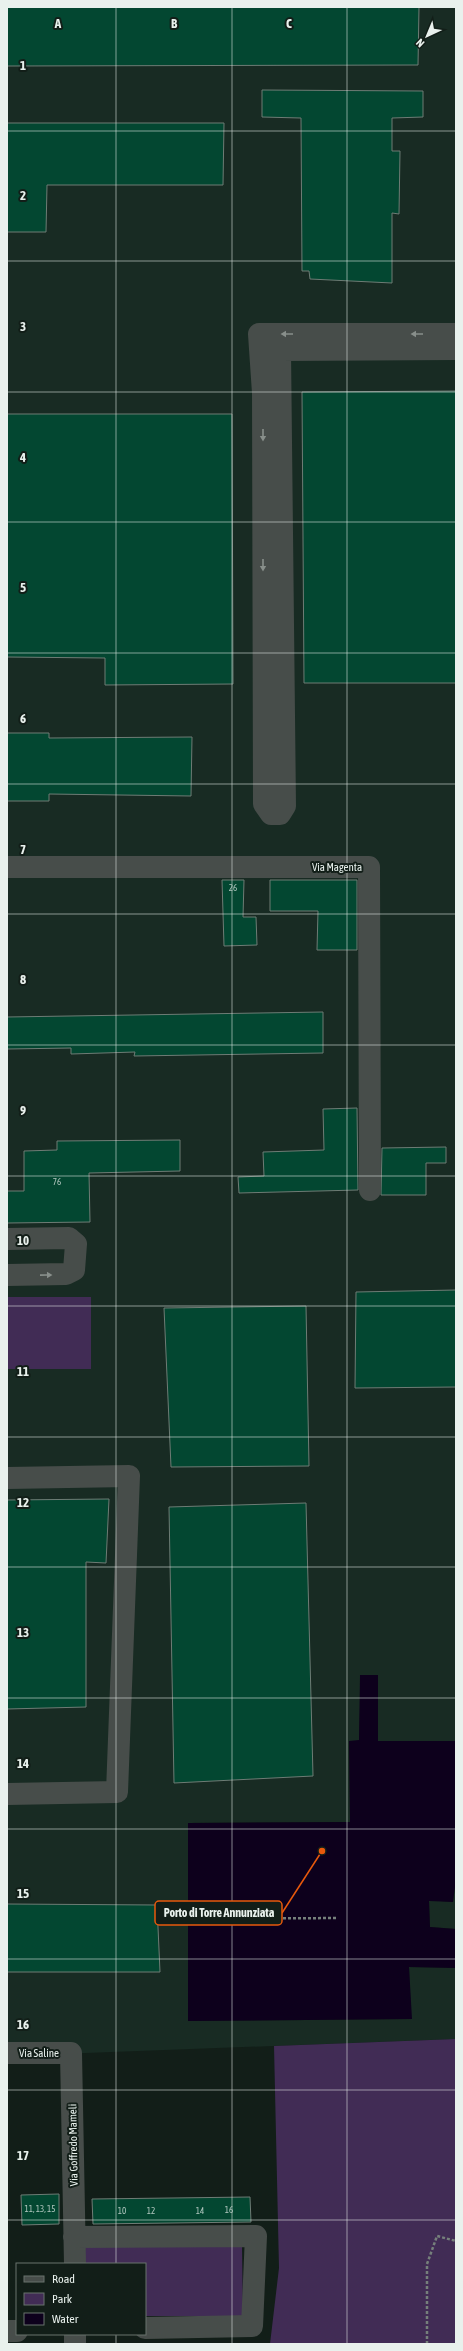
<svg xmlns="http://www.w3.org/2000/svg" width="463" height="2351" font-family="'Asap Condensed',sans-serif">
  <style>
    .built { fill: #182b23 }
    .green { fill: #412c55 }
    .water { fill: #0d001c }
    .building { fill: #034731; stroke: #6e7c75 }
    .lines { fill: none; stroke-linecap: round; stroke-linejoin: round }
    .path { stroke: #76807b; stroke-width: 2.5; stroke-dasharray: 3 2; stroke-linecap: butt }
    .minor { stroke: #474d4a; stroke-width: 22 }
    .oneway { fill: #888f8b }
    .grid { fill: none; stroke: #e9f1ed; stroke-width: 1; stroke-opacity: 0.55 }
    .labels { text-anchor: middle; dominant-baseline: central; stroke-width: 4; stroke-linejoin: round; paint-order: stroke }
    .number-label { font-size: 9px; fill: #b0c6be }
    .street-label { font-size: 11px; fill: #e9f1ed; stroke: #121e18 }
    .grid-label { font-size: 13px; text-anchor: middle; font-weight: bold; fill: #e9f1ed; stroke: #121e18; stroke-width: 4; stroke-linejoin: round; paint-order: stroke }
    .leader { fill: none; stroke: #e8590c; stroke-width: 1.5 }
    .callout-dot { fill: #e8590c; stroke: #121e18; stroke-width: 1.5 }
    .callout { fill: #121e18; stroke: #e8590c; stroke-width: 1.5 }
    .callout-label { font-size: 12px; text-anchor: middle; font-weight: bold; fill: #e9f1ed }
  </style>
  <rect width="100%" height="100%" fill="#121e18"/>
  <!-- built -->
  <path class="built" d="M7 7H456V1741H378V1675H361L359 1741H349L350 1822 188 1823V2021L411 2019 409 1967 456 1968V2039L7 2056Z
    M456 1879V1929L430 1927 429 1900 453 1902Z"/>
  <!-- green -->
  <path class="green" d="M7 1297H91V1369H7Z
    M456 2039V2344H270L279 2268 274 2046Z
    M79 2245 242 2246 243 2316H145V2264H79Z"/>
  <!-- water -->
  <path class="water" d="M360 1675H378V1741H456V1879L453 1902 429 1901 430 1927 456 1929V1968L409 1967 412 2019 188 2021V1823L350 1822 349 1741 359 1740Z"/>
  <!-- building -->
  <path class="building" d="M7 7H419L418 65 7 66Z
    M262 90 423 91V117L392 118V151H400L399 214 392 213V283L310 279 309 271H302L301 118 262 117Z
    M7 123H224L223 185H47L46 232H7Z
    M456 391V683H304L302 392Z
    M7 414H232L233 684 105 685V658L7 657Z
    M7 733H49V738L192 737 191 796 49 794V801H7Z
    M222 880H244L243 917H256L257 945 224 946Z
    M270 880H357V950H317L318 911H270Z
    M323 1012V1053L134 1056 135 1052 71 1054V1048L7 1049V1017Z
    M357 1108 358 1190 239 1193 238 1177 264 1176 263 1152 324 1150 323 1109Z
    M180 1140V1171L89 1173 90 1222 7 1223V1191H24V1151L57 1150V1141Z
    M446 1147V1163H426V1195H381L382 1148Z
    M456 1290V1387L355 1388 356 1292Z
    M306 1306 309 1466 171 1467 164 1308Z
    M109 1499 106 1563 86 1562V1707L7 1709V1500Z
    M306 1503 313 1776 174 1783 169 1507Z
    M7 1904 157 1905 160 1972H7Z
    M59 2194V2224L22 2225 21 2195Z
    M250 2197 251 2222 93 2224 92 2199Z"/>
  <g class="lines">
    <!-- path -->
    <path class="path" d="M188 1919 337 1918
      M427 2344V2264L437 2236 456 2241"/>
    <!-- minor -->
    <path class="minor" d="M456 334H259L263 393 264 804 271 814H280L285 806 280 350 456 349
      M7 867H369L370 1190
      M7 1239 69 1238 76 1244 74 1270 66 1274 7 1275
      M7 1478 129 1476 117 1792 7 1794
      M7 2053H71L75 2264
      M74 2237 256 2236 252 2326 145 2328
      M7 2331H17
      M75 2344V2334"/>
  </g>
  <!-- one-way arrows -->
  <defs><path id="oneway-solid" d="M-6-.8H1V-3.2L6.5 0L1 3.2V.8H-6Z"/></defs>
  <g class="oneway">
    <use href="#oneway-solid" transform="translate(287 334) rotate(-180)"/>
    <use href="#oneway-solid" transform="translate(417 334) rotate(-180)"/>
    <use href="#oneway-solid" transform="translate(263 435) rotate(90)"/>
    <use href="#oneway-solid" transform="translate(263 565) rotate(90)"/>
    <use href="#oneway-solid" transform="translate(46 1275) rotate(-1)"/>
  </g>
  <!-- grid -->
  <path class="grid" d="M116 7V2264M232 7V2344M347 7V2344M7 131H456M7 261H456M7 392H456M7 522H456M7 653H456M7 784H456M7 914H456M7 1045H456M7 1176H456M7 1306H456M7 1437H456M7 1567H456M7 1698H456M7 1829H456M7 1959H456M7 2090H456M7 2220H456M116 2334V2344"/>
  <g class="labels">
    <!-- number labels -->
    <g class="number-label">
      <text x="233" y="888">26</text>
      <text x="57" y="1182">76</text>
      <text x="40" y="2209">11, 13, 15</text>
      <text x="229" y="2210">16</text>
      <text x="122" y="2211">10</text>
      <text x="151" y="2211">12</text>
      <text x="200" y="2211">14</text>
    </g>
    <!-- street labels -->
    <g class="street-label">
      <text x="337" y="867">Via Magenta</text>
      <text x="39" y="2053">Via Saline</text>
      <text transform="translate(73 2145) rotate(-91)">Via Goffredo Mameli</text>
    </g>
  </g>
  <g class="grid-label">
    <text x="58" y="28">A</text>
    <text x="174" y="28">B</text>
    <text x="289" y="28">C</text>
    <text x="23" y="70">1</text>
    <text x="23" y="200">2</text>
    <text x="23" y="331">3</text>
    <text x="23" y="462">4</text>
    <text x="23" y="592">5</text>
    <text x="23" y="723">6</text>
    <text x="23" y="854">7</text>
    <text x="23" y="984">8</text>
    <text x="23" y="1115">9</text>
    <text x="23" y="1245">10</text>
    <text x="23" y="1376">11</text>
    <text x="23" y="1507">12</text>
    <text x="23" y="1637">13</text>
    <text x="23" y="1768">14</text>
    <text x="23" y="1898">15</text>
    <text x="23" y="2029">16</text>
    <text x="23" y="2160">17</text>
  </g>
  <!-- callouts -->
  <path class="leader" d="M322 1851L282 1913"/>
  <circle class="callout-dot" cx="322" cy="1851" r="4"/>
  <rect class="callout" x="155" y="1901" width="127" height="24" rx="4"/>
  <g class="callout-label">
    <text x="219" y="1917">Porto di Torre Annunziata</text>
  </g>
  <!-- border -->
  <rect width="463" height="2351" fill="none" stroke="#e9f1ed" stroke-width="16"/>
  <!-- legend -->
  <rect x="16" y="2263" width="130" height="72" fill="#121e18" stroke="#68726d"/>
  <rect x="24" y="2276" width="20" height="6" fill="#474d4a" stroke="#68726d"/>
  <text x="52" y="2283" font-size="12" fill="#e9f1ed">Road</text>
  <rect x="24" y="2293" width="20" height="12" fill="#412c55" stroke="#68726d"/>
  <text x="52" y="2303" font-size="12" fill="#e9f1ed">Park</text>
  <rect x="24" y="2313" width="20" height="12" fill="#0d001c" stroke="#68726d"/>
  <text x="52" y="2323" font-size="12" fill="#e9f1ed">Water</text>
  <!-- north arrow -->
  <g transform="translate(427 36) rotate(224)" stroke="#121e18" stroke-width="3" paint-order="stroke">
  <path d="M0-3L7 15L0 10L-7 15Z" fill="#e9f1ed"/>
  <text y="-6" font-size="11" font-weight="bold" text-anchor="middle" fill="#e9f1ed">N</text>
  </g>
</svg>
